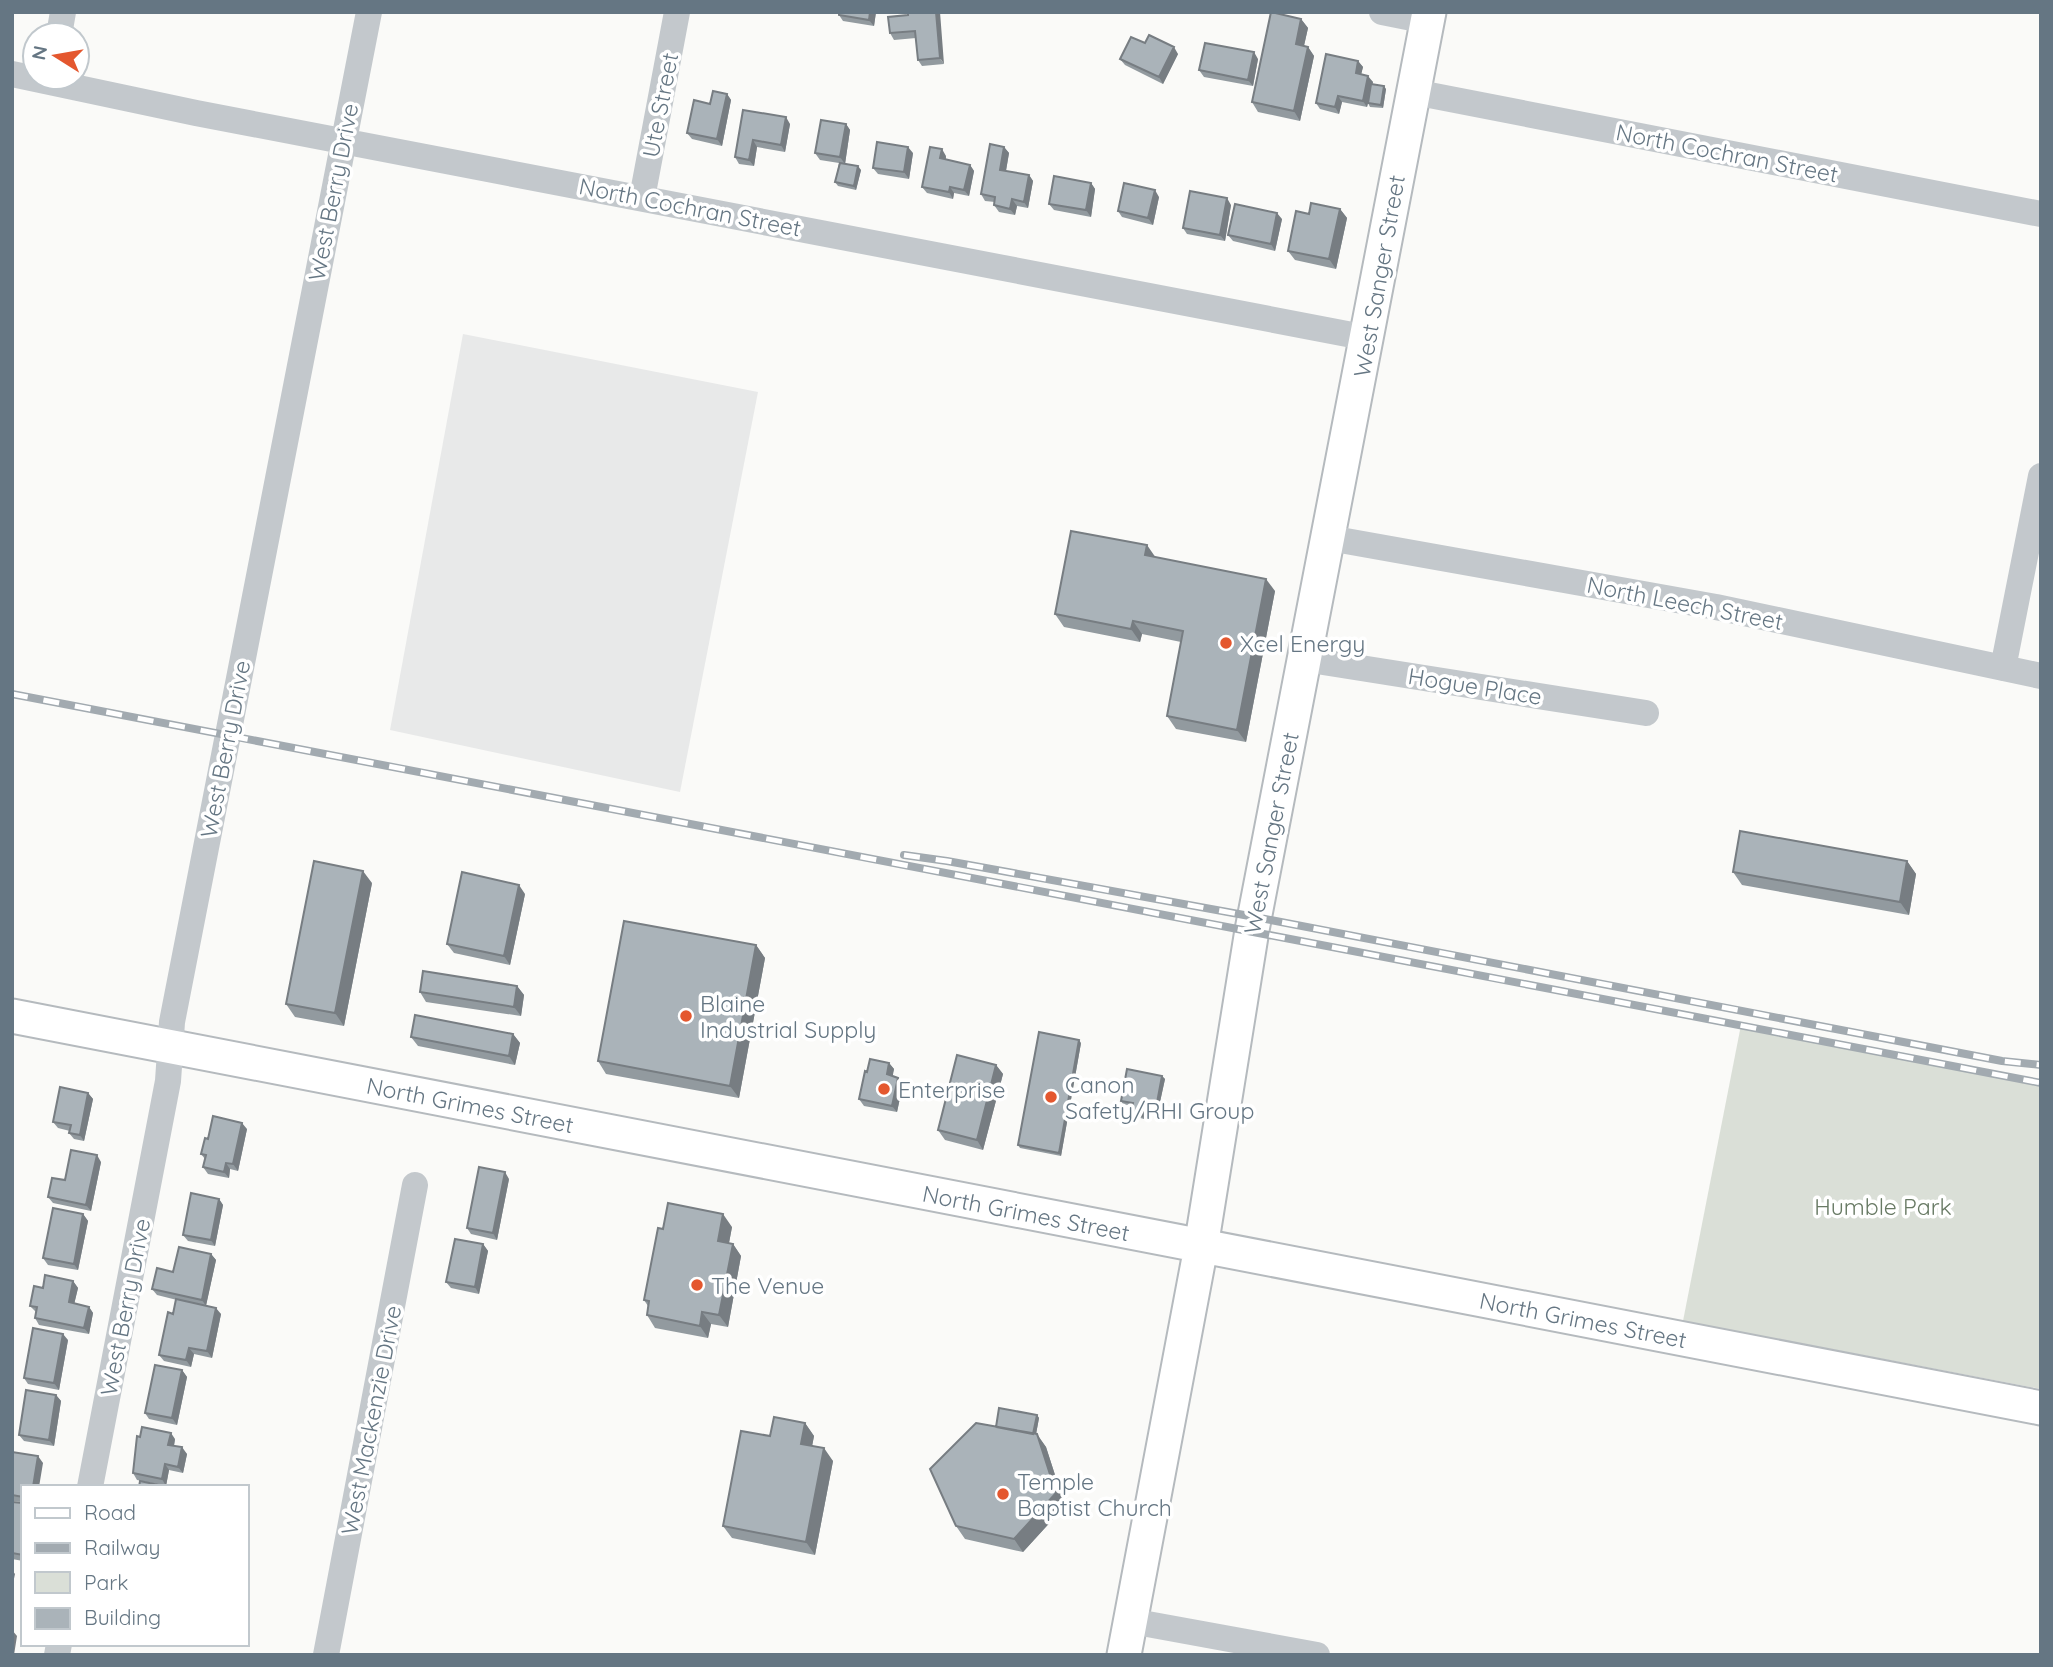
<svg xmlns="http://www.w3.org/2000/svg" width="2053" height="1667" font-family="Quicksand,sans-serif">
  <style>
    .built { fill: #e8e9e9 }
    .green { fill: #dadfd7 }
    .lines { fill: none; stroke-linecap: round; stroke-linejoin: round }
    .major-casing { stroke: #b5babe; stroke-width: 37 }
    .minor { stroke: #c3c8cc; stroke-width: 26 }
    .major { stroke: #fff; stroke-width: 33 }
    .rail-casing { stroke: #a2aab0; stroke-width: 8 }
    .rail { stroke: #fff; stroke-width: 5; stroke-dasharray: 16; stroke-linecap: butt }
    .wall { fill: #929a9f }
    .shaded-wall { fill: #777d82 }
    .building { fill: #aab3b9; stroke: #777d82; stroke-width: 2 }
    .poi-dot { fill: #e4572e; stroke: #fff; stroke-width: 2.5 }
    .labels { text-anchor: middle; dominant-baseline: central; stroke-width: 7; stroke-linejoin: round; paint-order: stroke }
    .street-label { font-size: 23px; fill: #657683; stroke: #fff }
    .poi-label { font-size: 23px; fill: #657683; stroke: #fff; text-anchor: start }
    .park-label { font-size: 23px; fill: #687a64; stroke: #fff }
  </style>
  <rect width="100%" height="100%" fill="#fafaf8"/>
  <!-- built -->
  <path class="built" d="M463 334 758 392 680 792 390 730Z"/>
  <!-- green -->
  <path class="green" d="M1741 1025 2041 1082V1389L1683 1321Z"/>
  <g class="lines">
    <defs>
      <path id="major" d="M12 1016 2041 1408
        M1124 1655 1201 1247 1252 930 1429 12"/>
    </defs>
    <!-- major casing -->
    <use href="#major" class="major-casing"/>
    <!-- minor -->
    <path class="minor" d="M1382 12 1427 21
      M59 35 63 12
      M12 74 196 113 1368 338
      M1414 92 2041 214
      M642 198 677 12
      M1329 538 1716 607 2041 676
      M1304 659 1646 713
      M2003 668 2041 476
      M90 1487 168 1081 172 1022 369 12
      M1131 1621 1317 1655
      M57 1655 59 1644
      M326 1655 415 1185"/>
    <!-- major -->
    <use href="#major" class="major"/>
    <defs>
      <path id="rail" d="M12 694 2041 1083
        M904 855 947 861 1255 917 2002 1061 2041 1065"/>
    </defs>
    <!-- rail casing -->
    <use href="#rail" class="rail-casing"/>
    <!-- rail -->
    <use href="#rail" class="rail"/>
  </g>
  <!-- wall -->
  <path class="wall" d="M839 12H876L874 26 843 21 839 15Z
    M908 12 944 64 922 66 918 60 916 38 894 40 890 33 908 15Z
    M1301 19 1308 28 1304 46 1308 47 1314 56 1300 121 1258 112 1252 102Z
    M1145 43 1178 54 1163 84 1125 65 1120 59Z
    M1258 59 1253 86 1204 77 1199 70Z
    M1358 61 1363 67 1361 74 1373 82 1372 84 1386 89 1383 108 1370 107 1368 103 1367 107 1342 102 1339 114 1320 109 1316 103Z
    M727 94 731 100 722 146 692 139 687 133 710 104Z
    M743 110 790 124 785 152 757 147 754 166 739 164 735 157Z
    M846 124 850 130 845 164 861 170 856 190 838 186 835 182 839 163 820 160 815 153Z
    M1004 147 1009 153 1006 171 1029 175 1033 181 1028 208 1017 206 1015 215 999 212 994 205 995 202 985 201 981 194Z
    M913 153 909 179 878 174 873 168Z
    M946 156V160L970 165 974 171 969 196 954 193 953 199 927 193 922 187Z
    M1091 183 1095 189 1091 217 1054 210 1049 204Z
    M1159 197 1153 225 1122 217 1118 211Z
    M1231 205 1225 241 1187 234 1183 228Z
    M1340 209 1347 218 1336 269 1295 260 1288 251 1309 214Z
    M1282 219 1275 251 1233 241 1228 235Z
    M1155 557 1275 591 1246 742 1176 729 1167 716 1181 642 1142 634 1140 642 1064 627 1055 614Z
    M1907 861 1916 874 1909 915 1742 885 1733 872Z
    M372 883 344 1026 295 1017 286 1004Z
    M525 894 510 965 454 953 447 944Z
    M756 945 765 958 739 1098 606 1074 598 1061Z
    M517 986 524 995 521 1016 426 1002 420 992Z
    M513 1034 520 1043 515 1065 418 1046 411 1037Z
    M1081 1043 1061 1156 1020 1148 1018 1145Z
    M889 1063 894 1069 892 1076 903 1084 897 1112 864 1106 859 1099 867 1072Z
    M996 1065 1003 1074 983 1150 945 1140 938 1130Z
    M1162 1076 1165 1079 1158 1111 1146 1109 1144 1119 1133 1116 1131 1113 1132 1106 1123 1104 1121 1101Z
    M88 1093 93 1099 84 1141 74 1139 69 1133 70 1131 58 1128 53 1122Z
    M247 1129 238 1171 230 1169 229 1178 208 1174 203 1167 205 1159 201 1154 208 1139Z
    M101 1162 91 1211 53 1203 48 1197 65 1180Z
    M509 1179 497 1240 471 1234 467 1228Z
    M219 1199 223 1205 215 1246 188 1241 183 1235Z
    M83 1214 88 1221 78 1270 48 1265 43 1258Z
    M732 1227 729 1243 733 1244 741 1256 728 1327 711 1324 708 1338 655 1328 647 1315 648 1306 644 1300 663 1229Z
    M483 1244 488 1251 479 1294 451 1288 446 1282Z
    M211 1254 216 1260 206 1305 221 1314 212 1358 194 1354 191 1367 164 1361 159 1355 177 1300 157 1295 152 1289 173 1272Z
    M73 1281 78 1288 74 1304 89 1307 93 1313 89 1334 39 1325 35 1318 36 1312 30 1306 43 1288Z
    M68 1340 59 1390 28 1384 24 1378Z
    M182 1370 187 1377 177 1425 149 1419 145 1413Z
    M56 1395 61 1401 54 1446 24 1441 19 1435Z
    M1037 1415 1039 1418 1036 1434 1046 1447 1065 1506 1023 1552 965 1539 956 1526 996 1427Z
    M805 1423 814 1436 812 1446 833 1461 815 1555 732 1538 723 1526 770 1436Z
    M175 1439 174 1446 187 1454 183 1473 169 1470 166 1486 137 1480 133 1473Z
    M12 1452 43 1463 23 1487V1502L12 1501Z
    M12 1502 23 1503V1561L12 1559Z"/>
  <!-- shaded-wall -->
  <path class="shaded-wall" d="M870 12H876L874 26 869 20Z
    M936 12H940L944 64 940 58Z
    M1301 19 1308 28 1302 54 1296 44Z
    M1174 47 1178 54 1163 84 1159 77Z
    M1308 47 1314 56 1300 121 1294 111Z
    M1254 52 1258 59 1253 86 1248 80Z
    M1358 61 1363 67 1360 79 1356 73Z
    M1368 76 1373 82 1367 107 1363 101Z
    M1384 86 1386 89 1383 108 1381 105Z
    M727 94 731 100 722 146 717 139Z
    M1338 96 1342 102 1339 114 1335 107Z
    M786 117 790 124 785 152 781 145Z
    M846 124 850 130 845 164 840 157Z
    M753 140 757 147 754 166 749 160Z
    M908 147 913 153 909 179 904 172Z
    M1004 147 1009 153 1005 176 1000 170Z
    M942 149 946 156 945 165 940 158Z
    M970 165 974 171 969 196 964 190Z
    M858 166 861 170 856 190 854 186Z
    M1029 175 1033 181 1028 208 1024 202Z
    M1091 183 1095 189 1091 217 1086 210Z
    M950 187 954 193 953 199 949 192Z
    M1155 190 1159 197 1153 225 1148 218Z
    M1227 198 1231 205 1225 241 1220 235Z
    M1012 199 1017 206 1015 215 1010 209Z
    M1340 209 1347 218 1336 269 1329 259Z
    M1277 213 1282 219 1275 251 1271 244Z
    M1147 545 1156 558 1145 555Z
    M1266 579 1275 591 1246 742 1237 730Z
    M1133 621 1142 634 1140 642 1131 629Z
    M1907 861 1916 874 1909 915 1900 902Z
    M363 871 372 883 344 1026 335 1013Z
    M519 885 525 894 510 965 504 956Z
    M756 945 765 958 739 1098 730 1086Z
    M517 986 524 995 521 1016 514 1007Z
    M513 1034 520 1043 515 1065 509 1056Z
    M1079 1040 1081 1043 1061 1156 1059 1153Z
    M889 1063 894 1069 892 1080 887 1074Z
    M996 1065 1003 1074 983 1150 977 1140Z
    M1162 1076 1165 1079 1158 1111 1156 1108Z
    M898 1078 903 1084 897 1112 892 1106Z
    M88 1093 93 1099 84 1141 80 1135Z
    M1144 1106 1146 1109 1144 1119 1142 1116Z
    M242 1123 247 1129 238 1171 233 1164Z
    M97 1155 101 1162 91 1211 86 1205Z
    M226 1163 230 1169 229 1178 224 1172Z
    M505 1172 509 1179 497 1240 493 1233Z
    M219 1199 223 1205 215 1246 211 1240Z
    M83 1214 88 1221 78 1270 74 1264Z
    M723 1214 732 1227 727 1253 718 1241Z
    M483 1244 488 1251 479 1294 475 1287Z
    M733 1244 741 1256 728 1327 719 1315Z
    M211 1254 216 1260 206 1306 202 1300Z
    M73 1281 78 1288 73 1309 69 1302Z
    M89 1307 93 1313 89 1334 84 1328Z
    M216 1308 221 1314 212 1358 207 1351Z
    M702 1312 711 1324 708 1338 700 1326Z
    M63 1334 68 1340 59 1390 54 1383Z
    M189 1348 194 1354 191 1367 186 1360Z
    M182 1370 187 1377 177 1425 172 1418Z
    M56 1395 61 1401 54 1446 49 1440Z
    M1037 1415 1039 1418 1034 1445 1032 1442Z
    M805 1423 814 1436 810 1457 801 1444Z
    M171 1433 175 1439 173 1451 168 1445Z
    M1037 1434 1046 1447 1065 1506 1023 1552 1014 1539Z
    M182 1447 187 1454 183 1473 178 1467Z
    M824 1448 833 1461 815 1555 806 1542Z
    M38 1456 43 1463 39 1487H33Z
    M165 1464 169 1470 166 1486 162 1479Z
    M12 1570 15 1574 12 1588Z
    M12 1630 17 1636 14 1655H12Z"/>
  <!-- building -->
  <path class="building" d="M839 12H870L869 20 839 15Z
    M908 12H936L940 58 918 60 915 31 890 33 888 17 908 15Z
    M1271 12 1301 19 1296 44 1308 47 1294 111 1252 102Z
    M1149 35 1174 47 1159 77 1120 59 1131 37 1145 43Z
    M1205 43 1254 52 1248 80 1199 70Z
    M1326 54 1358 61 1356 73 1368 76 1363 101 1338 96 1335 107 1316 103Z
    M1371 84 1384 86 1381 105 1368 103Z
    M713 91 727 94 717 139 687 133 694 100 710 104Z
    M743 110 786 117 781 145 753 140 749 160 735 157Z
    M821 120 846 124 840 157 815 153Z
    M877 142 908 147 904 172 873 168Z
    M990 144 1004 147 1000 170 1029 175 1024 202 1012 199 1010 209 994 205 995 197 981 194Z
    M930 147 942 149 940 158 970 165 964 190 950 187 949 192 922 187Z
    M840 163 858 166 854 186 835 182Z
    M1054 176 1091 183 1086 210 1049 204Z
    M1124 183 1155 190 1148 218 1118 211Z
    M1190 191 1227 198 1220 235 1183 228Z
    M1311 203 1340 209 1329 259 1288 251 1296 211 1309 214Z
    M1235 204 1277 213 1271 244 1228 235Z
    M1071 531 1147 545 1145 555 1266 579 1237 730 1167 716 1183 631 1133 621 1131 629 1055 614Z
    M1740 831 1907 861 1900 902 1733 872Z
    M314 861 363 871 335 1013 286 1004Z
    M462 872 519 885 504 956 447 944Z
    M624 921 756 945 730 1086 598 1061Z
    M423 971 517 986 514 1007 420 992Z
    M415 1015 513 1034 509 1056 411 1037Z
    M1039 1032 1079 1040 1059 1153 1018 1145Z
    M957 1055 996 1065 977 1140 938 1130Z
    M870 1059 889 1063 887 1074 898 1078 892 1106 859 1099 865 1071 867 1072Z
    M1127 1069 1162 1076 1156 1108 1144 1106 1142 1116 1131 1113 1133 1103 1121 1101Z
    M60 1087 88 1093 80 1135 69 1133 71 1125 53 1122Z
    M213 1116 242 1123 233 1164 226 1163 224 1172 203 1167 206 1155 201 1154 205 1138 208 1139Z
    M71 1150 97 1155 86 1205 48 1197 52 1178 65 1180Z
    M479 1167 505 1172 493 1233 467 1228Z
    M191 1193 219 1199 211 1240 183 1235Z
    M668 1203 723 1214 718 1241 733 1244 719 1315 702 1312 700 1326 647 1315 649 1301 644 1300 658 1228 663 1229Z
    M53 1208 83 1214 74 1264 43 1258Z
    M455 1239 483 1244 475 1287 446 1282Z
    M179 1247 211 1254 202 1300 152 1289 157 1268 173 1272Z
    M45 1275 73 1281 69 1302 89 1307 84 1328 35 1318 37 1307 30 1306 34 1286 43 1288Z
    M176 1299 216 1308 207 1351 189 1348 186 1360 159 1355 168 1312 173 1314Z
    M33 1328 63 1334 54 1383 24 1378Z
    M155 1365 182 1370 172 1418 145 1413Z
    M26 1390 56 1395 49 1440 19 1435Z
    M999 1408 1037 1415 1033 1434 996 1427Z
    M774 1417 805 1423 801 1444 824 1448 806 1542 723 1526 741 1431 770 1436Z
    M976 1423 1037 1434 1056 1493 1014 1539 956 1526 930 1469Z
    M142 1427 171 1433 168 1445 182 1447 178 1467 165 1464 162 1479 133 1473 137 1436 140 1437Z
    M12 1452 38 1456 33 1487H23V1497L12 1495Z
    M140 1481 168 1487H139Z
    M12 1502 23 1503V1555L12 1553Z"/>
  <!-- markers -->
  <g class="poi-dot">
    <circle cx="1226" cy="643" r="7"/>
    <circle cx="686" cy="1016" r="7"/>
    <circle cx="884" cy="1089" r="7"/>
    <circle cx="1051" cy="1097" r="7"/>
    <circle cx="697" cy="1285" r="7"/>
    <circle cx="1003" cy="1494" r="7"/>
  </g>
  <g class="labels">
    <!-- street labels -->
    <g class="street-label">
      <text transform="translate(660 105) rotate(-79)">Ute Street</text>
      <text transform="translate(1727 153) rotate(11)">North Cochran Street</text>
      <text transform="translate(333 192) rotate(-79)">West Berry Drive</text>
      <text transform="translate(690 207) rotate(11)">North Cochran Street</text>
      <text transform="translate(1379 276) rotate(-80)">West Sanger Street</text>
      <text transform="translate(1685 603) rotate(11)">North Leech Street</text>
      <text transform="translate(1475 686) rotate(9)">Hogue Place</text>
      <text transform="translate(225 749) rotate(-79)">West Berry Drive</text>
      <text transform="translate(1271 833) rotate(-79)">West Sanger Street</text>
      <text transform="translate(470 1105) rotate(11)">North Grimes Street</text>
      <text transform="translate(1026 1213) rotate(11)">North Grimes Street</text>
      <text transform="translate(125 1307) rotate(-79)">West Berry Drive</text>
      <text transform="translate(1583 1320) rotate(11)">North Grimes Street</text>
      <text transform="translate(371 1420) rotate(-79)">West Mackenzie Drive</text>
    </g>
    <!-- poi labels -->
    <g class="poi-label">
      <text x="1240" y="643">Xcel Energy</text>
      <text x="700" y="1003">Blaine<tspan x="700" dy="26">Industrial Supply</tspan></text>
      <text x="1065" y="1084">Canon<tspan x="1065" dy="26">Safety/RHI Group</tspan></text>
      <text x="898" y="1089">Enterprise</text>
      <text x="711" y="1285">The Venue</text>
      <text x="1017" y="1481">Temple<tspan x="1017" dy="26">Baptist Church</tspan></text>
    </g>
    <!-- park labels -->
    <g class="park-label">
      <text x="1883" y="1206">Humble Park</text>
    </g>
  </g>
  <!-- border -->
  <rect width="2053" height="1667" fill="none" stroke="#657683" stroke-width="28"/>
  <!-- legend -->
  <rect x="21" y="1485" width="228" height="161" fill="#ffffff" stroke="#c1c8cd" stroke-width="2"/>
  <rect x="35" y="1508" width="35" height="10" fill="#ffffff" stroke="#c1c8cd" stroke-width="2"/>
  <text x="84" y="1520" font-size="21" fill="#657683">Road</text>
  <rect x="35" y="1543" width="35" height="10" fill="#a2aab0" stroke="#c1c8cd" stroke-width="2"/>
  <text x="84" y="1555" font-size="21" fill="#657683">Railway</text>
  <rect x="35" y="1572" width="35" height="21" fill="#dadfd7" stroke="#c1c8cd" stroke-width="2"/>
  <text x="84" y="1590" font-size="21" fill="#657683">Park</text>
  <rect x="35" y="1608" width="35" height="21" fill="#aab3b9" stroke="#c1c8cd" stroke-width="2"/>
  <text x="84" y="1625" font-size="21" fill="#657683">Building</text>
  <!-- north arrow -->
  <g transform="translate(56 56) rotate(281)"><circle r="33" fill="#ffffff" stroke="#c1c8cd" stroke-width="2"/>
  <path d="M0-5L12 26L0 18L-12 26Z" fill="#e4572e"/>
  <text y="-10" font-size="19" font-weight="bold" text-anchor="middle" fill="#657683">N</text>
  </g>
</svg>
